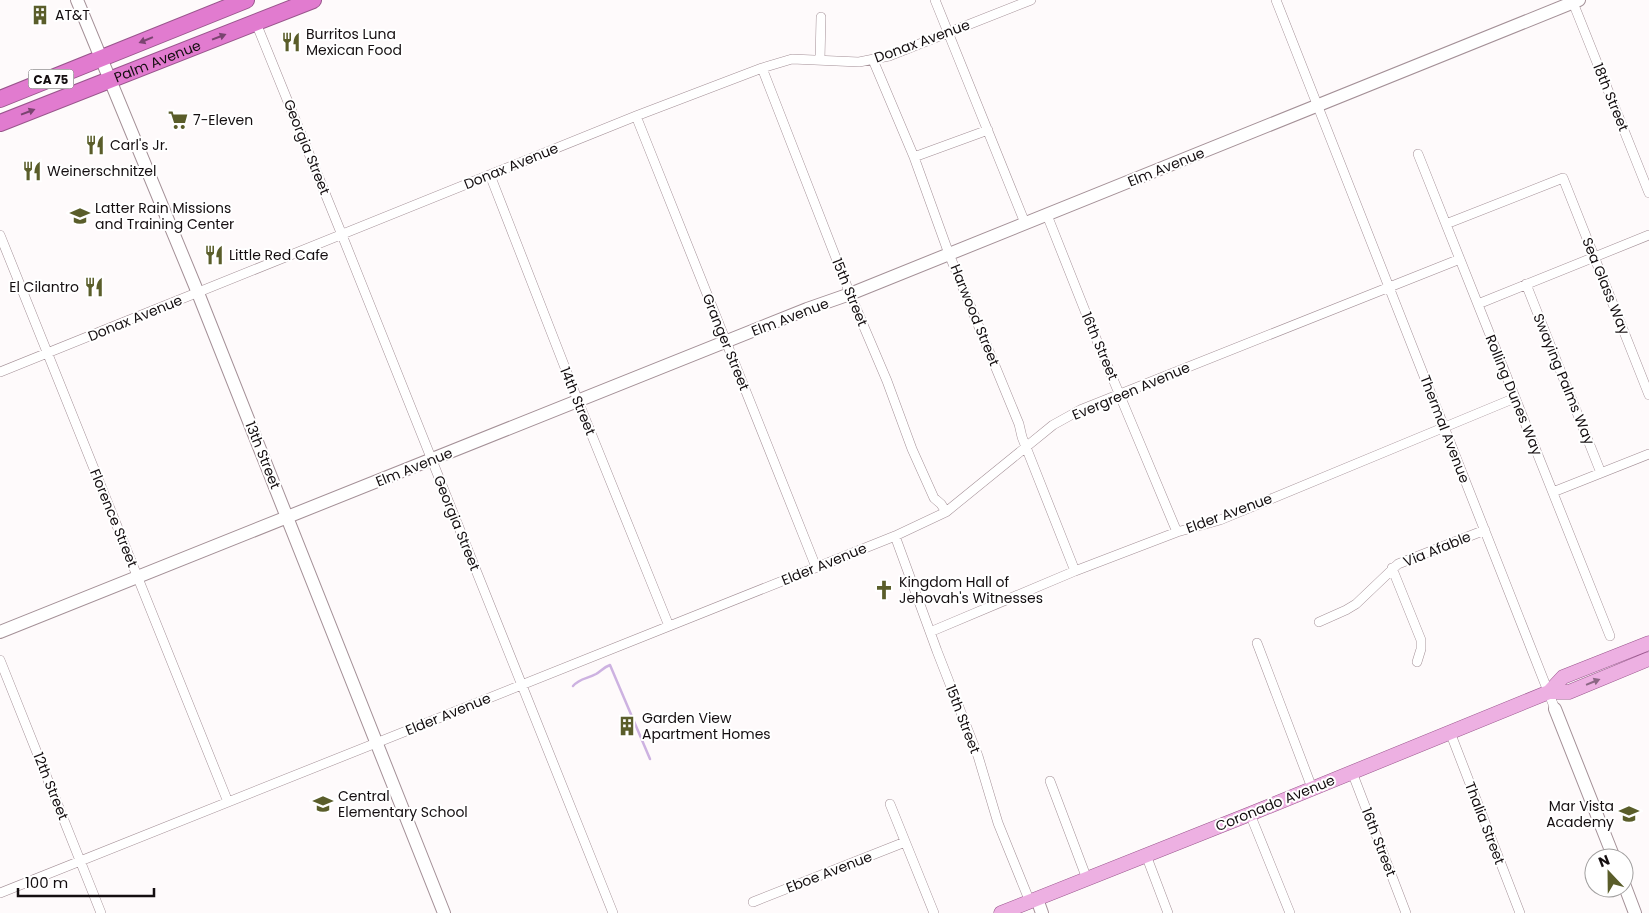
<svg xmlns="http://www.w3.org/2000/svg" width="1649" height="913" font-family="Poppins,sans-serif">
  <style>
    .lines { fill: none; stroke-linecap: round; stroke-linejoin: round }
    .stream { stroke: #cdb2e1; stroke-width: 2.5 }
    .street-casing { stroke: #a49097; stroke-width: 10 }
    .secondary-casing { stroke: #a49097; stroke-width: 14 }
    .primary-casing { stroke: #99558c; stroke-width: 15 }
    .highway-casing { stroke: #99558c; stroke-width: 18 }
    .street { stroke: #fff; stroke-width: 9 }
    .secondary { stroke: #fff; stroke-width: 12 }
    .primary { stroke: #edb0e2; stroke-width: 14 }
    .highway { stroke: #e17bcf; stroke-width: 16 }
    .oneway { fill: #7a4470 }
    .oneway2 { fill: #8b6784 }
    .labels { text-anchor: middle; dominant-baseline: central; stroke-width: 4; stroke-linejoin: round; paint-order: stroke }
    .shield { fill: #fff; stroke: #5a5658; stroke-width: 1 }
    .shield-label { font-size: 12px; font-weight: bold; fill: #140e10 }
    .poi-label { font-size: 14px; fill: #140e10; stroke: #fff; text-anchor: start }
    .street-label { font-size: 14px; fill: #140e10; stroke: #fff }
  </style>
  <rect width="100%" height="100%" fill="#fefafb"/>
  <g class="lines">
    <!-- stream -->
    <path class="stream" d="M573 686C580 678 587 679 596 674 601 671 604 667 610 665L650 759"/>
    <defs>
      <path id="street" d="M935 0 1025 223
        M1276 0 1555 709
        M1572 0 1649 193
        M256 23 342 235 613 913
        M820 60 821 17
        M873 60 914 157 949 254 1019 424 1022 437 1075 571
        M762 68 850 294 887 381 912 449 934 498 941 504 946 512
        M636 116 816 567
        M1418 154 1610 636
        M914 157 988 130
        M490 175 578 401 669 626
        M1047 215 1095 336 1177 532
        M1446 224 1563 178 1649 395
        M0 235 228 802
        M1526 284 1601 473
        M1478 304 1649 235
        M0 372 636 116 762 68 792 59 859 62 889 56 1031 0
        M1553 492 1649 454
        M895 536 937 651 978 756 998 823 1030 902
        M1392 568 1421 640V649L1417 662
        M1319 622 1346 610 1356 604 1398 564 1485 530
        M930 632 1075 571 1177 532 1220 520 1515 398
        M1257 643 1312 788
        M0 660 101 913
        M1450 732 1520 913
        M1352 772 1406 913
        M1050 781 1087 879
        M890 804 934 913
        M1250 814 1290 913
        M1146 855 1168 913
        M0 893 895 536 946 512 1053 425 1080 410 1460 259
        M753 902 905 842"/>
      <path id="secondary" d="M77 0 198 293 444 913
        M0 632 807 309 850 294 1579 0
        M1555 709 1614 858
        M1624 884 1635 913
        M1037 899 1042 913"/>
      <path id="primary" d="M1549 692 1563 677 1649 643
        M1001 913 1250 814 1549 692H1569L1649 659"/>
      <g id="highway">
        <path d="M0 99 246 0"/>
        <path id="s1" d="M0 123 313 0"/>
      </g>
    </defs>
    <!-- street casing -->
    <use href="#street" class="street-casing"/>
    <!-- secondary casing -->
    <use href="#secondary" class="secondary-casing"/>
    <!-- primary casing -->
    <use href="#primary" class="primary-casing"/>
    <!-- highway casing -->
    <use href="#highway" class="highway-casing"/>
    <!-- street -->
    <use href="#street" class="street"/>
    <!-- secondary -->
    <use href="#secondary" class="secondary"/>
    <!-- primary -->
    <use href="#primary" class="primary"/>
    <!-- highway -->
    <use href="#highway" class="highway"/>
  </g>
  <!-- one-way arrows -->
  <defs><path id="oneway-solid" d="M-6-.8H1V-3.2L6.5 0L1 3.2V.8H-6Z" transform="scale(1.25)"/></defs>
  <g class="oneway">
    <use href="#oneway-solid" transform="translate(219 37) rotate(-21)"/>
    <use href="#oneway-solid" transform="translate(146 40) rotate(158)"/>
    <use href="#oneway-solid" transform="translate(28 112) rotate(-21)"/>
  </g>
  <use class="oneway2" href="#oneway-solid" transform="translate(1593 682) rotate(-22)"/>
  <!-- icons -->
  <defs>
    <symbol id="building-bare" viewBox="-9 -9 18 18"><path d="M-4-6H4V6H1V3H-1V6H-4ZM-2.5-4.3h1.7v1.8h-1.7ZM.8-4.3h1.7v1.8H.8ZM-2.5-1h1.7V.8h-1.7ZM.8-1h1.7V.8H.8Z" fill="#5a5d2a" stroke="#fff" stroke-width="2.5" paint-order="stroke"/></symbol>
    <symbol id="restaurant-bare" viewBox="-9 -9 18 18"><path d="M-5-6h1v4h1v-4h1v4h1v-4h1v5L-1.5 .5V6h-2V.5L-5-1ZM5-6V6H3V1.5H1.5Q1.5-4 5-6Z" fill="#5a5d2a" stroke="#fff" stroke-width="2.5" paint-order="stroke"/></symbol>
    <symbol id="supermarket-bare" viewBox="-9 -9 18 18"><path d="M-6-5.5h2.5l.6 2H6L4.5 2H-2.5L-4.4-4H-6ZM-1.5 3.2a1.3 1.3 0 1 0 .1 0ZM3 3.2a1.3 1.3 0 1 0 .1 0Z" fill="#5a5d2a" stroke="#fff" stroke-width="2.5" paint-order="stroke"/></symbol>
    <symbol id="school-bare" viewBox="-9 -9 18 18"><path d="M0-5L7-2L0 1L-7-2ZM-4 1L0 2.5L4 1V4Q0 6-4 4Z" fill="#5a5d2a" stroke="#fff" stroke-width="2.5" paint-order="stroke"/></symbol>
    <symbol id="church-bare" viewBox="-9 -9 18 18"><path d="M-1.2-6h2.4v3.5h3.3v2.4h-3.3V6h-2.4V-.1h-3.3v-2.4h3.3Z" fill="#5a5d2a" stroke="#fff" stroke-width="2.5" paint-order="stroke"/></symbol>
  </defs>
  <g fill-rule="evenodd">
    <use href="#building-bare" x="26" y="1" width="28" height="28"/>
    <use href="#restaurant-bare" x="277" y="28" width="28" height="28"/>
    <use href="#supermarket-bare" x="164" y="106" width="28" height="28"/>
    <use href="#restaurant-bare" x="81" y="131" width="28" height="28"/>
    <use href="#restaurant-bare" x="18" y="157" width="28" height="28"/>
    <use href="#school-bare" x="66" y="202" width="28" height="28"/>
    <use href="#restaurant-bare" x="200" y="241" width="28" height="28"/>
    <use href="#restaurant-bare" x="80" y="273" width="28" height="28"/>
    <use href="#church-bare" x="870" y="576" width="28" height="28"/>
    <use href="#building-bare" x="613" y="712" width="28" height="28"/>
    <use href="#school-bare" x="309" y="790" width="28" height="28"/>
    <use href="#school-bare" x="1615" y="800" width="28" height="28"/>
  </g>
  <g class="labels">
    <!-- shield labels -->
    <rect class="shield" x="28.5" y="69.5" width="45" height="19" rx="4"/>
    <g class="shield-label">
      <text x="51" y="79">CA 75</text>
    </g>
    <!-- poi labels -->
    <g class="poi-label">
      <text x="55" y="15">AT&amp;T</text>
      <text x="306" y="34">Burritos Luna<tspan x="306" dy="16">Mexican Food</tspan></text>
      <text x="193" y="120">7-Eleven</text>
      <text x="110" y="145">Carl's Jr.</text>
      <text x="47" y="171">Weinerschnitzel</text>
      <text x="95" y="208">Latter Rain Missions<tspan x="95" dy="16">and Training Center</tspan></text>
      <text x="229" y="255">Little Red Cafe</text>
      <text x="79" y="287" text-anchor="end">El Cilantro</text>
      <text x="899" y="582">Kingdom Hall of<tspan x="899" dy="16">Jehovah's Witnesses</tspan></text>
      <text x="642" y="718">Garden View<tspan x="642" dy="16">Apartment Homes</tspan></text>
      <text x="338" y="796">Central<tspan x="338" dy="16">Elementary School</tspan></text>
      <text x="1614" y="806" text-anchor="end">Mar Vista<tspan x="1614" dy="16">Academy</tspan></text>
    </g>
    <!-- street labels -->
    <g class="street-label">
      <text transform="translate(922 41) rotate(-20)">Donax Avenue</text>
      <text stroke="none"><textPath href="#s1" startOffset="169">Palm Avenue</textPath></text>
      <text transform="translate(1611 97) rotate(68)">18th Street</text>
      <text transform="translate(307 147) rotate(68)">Georgia Street</text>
      <text transform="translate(511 166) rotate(-22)">Donax Avenue</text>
      <text transform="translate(1166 167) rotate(-22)">Elm Avenue</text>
      <text transform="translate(1606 286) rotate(68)">Sea Glass Way</text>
      <text transform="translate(850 292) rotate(68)">15th Street</text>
      <text transform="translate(975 315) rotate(68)">Harwood Street</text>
      <text transform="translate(790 317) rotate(-21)">Elm Avenue</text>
      <text transform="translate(135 318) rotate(-22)">Donax Avenue</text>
      <text transform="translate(726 342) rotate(68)">Granger Street</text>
      <text transform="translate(1100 346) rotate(67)">16th Street</text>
      <text transform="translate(1564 379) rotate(68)">Swaying Palms Way</text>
      <text transform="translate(1131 391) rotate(-23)">Evergreen Avenue</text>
      <text transform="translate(1514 395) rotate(68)">Rolling Dunes Way</text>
      <text transform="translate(578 401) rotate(68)">14th Street</text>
      <text transform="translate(1445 429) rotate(69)">Thermal Avenue</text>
      <text transform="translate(263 455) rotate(68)">13th Street</text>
      <text transform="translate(414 467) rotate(-22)">Elm Avenue</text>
      <text transform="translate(1229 513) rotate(-20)">Elder Avenue</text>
      <text transform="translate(114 518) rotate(68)">Florence Street</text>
      <text transform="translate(457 523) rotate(68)">Georgia Street</text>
      <text transform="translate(1437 549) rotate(-22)">Via Afable</text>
      <text transform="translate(824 564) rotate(-22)">Elder Avenue</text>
      <text transform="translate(448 714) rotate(-22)">Elder Avenue</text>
      <text transform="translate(963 719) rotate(69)">15th Street</text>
      <text transform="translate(51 786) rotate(68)">12th Street</text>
      <text transform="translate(1275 803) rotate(-22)">Coronado Avenue</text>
      <text transform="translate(1485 823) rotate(69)">Thalia Street</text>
      <text transform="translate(1379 842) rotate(69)">16th Street</text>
      <text transform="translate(829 872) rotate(-21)">Eboe Avenue</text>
    </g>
  </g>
  <!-- north arrow -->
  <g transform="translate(1609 873) rotate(338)"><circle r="24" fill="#ffffff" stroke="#a19f9f"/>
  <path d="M0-4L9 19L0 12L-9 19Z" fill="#5a5d2a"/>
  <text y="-8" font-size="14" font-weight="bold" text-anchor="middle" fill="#140e10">N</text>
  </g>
  <!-- scale -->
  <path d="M18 888v8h136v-8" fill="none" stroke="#140e10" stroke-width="2.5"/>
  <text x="25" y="888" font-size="15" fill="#140e10" stroke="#ffffff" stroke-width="4" paint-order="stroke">100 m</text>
</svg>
